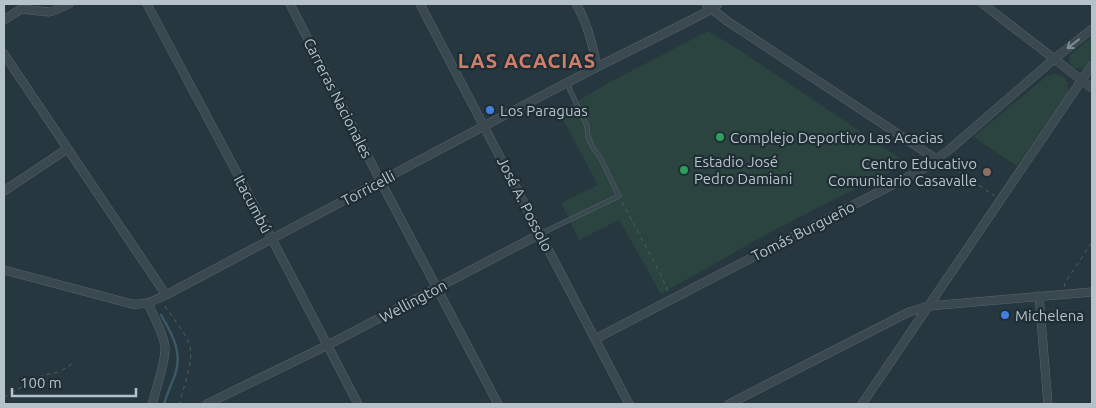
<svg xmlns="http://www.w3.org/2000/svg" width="1096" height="408" font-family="Ubuntu,sans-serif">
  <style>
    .green { fill: #2b443f }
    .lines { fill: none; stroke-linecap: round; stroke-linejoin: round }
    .stream { stroke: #3c5867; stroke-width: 2.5 }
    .lane-casing { stroke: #58656c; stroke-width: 5 }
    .street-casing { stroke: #58656c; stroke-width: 9 }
    .path { stroke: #4a605d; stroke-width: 1; stroke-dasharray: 4 4; stroke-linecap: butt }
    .lane { stroke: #3a484f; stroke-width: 4 }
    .street { stroke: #3a484f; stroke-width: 8 }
    .oneway { stroke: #7e8b92 }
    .shop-dot { fill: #3f7fe0; stroke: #1f2d34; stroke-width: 2 }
    .leisure-dot { fill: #2e9e5b; stroke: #1f2d34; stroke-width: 2 }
    .education-dot { fill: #8d6e63; stroke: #1f2d34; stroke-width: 2 }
    .labels { text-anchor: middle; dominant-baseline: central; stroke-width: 4.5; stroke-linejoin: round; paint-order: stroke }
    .street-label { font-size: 15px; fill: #b6c2c9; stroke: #1f2d34 }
    .poi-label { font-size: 15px; fill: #b6c2c9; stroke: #1f2d34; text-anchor: start }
    .district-label { font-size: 20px; font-weight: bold; letter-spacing: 1px; fill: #d17e6a; stroke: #1f2d34 }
  </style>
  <rect width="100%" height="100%" fill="#26373f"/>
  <!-- green -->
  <path class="green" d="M708 31 738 49 907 163 845 194 769 233 661 294 619 220 579 240 561 203 598 185 559 112 610 82Z
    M1092 37V57L1083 69 1075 68 1070 64 1069 59 1070 55Z
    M1054 74C1065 75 1070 82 1068 94L1017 166 979 141 974 136 1047 76Z"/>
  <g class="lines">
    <!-- stream -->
    <path class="stream" d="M161 315C172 334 183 352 175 375 171 385 167 394 164 404"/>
    <defs>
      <path id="lane" d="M540 234 619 196 600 157 593 148 588 137 587 126 570 90 568 83"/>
      <path id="street" d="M147 4 272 239 358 404
        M290 4 381 182 498 404
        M420 4 629 404
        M576 4C586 19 594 49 597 67
        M706 4 727 21 936 159
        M983 4 1092 88
        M4 20 21 9 49 12 53 11 69 4
        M4 54 166 295
        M4 191 67 149
        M4 270 132 304C146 305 153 301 166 295L484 126 597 67 685 23 712 9 718 4
        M1039 296 1048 404
        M148 303C153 315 164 335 165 347 166 360 156 390 152 404
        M595 339 923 169 950 149 1054 59 1092 29
        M207 404 328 345 540 234
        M729 404 909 312 929 306 1092 292
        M862 404 1092 65"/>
    </defs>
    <!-- lane casing -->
    <use href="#lane" class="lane-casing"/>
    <!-- street casing -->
    <use href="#street" class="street-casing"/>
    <!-- path -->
    <path class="path" d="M946 163 995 196
      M622 202 661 275 668 291
      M1064 287 1065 283 1092 242
      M165 306C173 319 185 331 190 346 194 361 183 389 179 404
      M4 397 44 375 59 372 75 362"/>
    <!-- lane -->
    <use href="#lane" class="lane"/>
    <!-- street -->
    <use href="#street" class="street"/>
  </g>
  <!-- one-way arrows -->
  <defs><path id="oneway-shaft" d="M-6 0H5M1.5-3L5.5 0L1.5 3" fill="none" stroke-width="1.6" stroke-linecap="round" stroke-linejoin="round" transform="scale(1.25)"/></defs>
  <use class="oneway" href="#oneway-shaft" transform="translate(1073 44) rotate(142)"/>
  <!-- markers -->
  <g class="shop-dot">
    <circle cx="490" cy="110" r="5"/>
    <circle cx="1005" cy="315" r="5"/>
  </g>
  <g class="leisure-dot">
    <circle cx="720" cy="137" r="5"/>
    <circle cx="684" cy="170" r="5"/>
  </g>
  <circle class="education-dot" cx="987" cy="172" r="5"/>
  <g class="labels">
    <!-- street labels -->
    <g class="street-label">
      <text transform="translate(338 98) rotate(63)">Carreras Nacionales</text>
      <text transform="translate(368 188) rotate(-28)">Torricelli</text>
      <text transform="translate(253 204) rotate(62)">Itacumbú</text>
      <text transform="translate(525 204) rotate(63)">José A. Possolo</text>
      <text transform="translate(803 231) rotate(-27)">Tomás Burgueño</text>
      <text transform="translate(413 301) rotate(-28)">Wellington</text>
    </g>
    <!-- poi labels -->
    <g class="poi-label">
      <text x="500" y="110">Los Paraguas</text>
      <text x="730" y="137">Complejo Deportivo Las Acacias</text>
      <text x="694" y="161">Estadio José<tspan x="694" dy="17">Pedro Damiani</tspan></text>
      <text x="977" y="163" text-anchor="end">Centro Educativo<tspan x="977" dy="17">Comunitario Casavalle</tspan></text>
      <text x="1015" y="315">Michelena</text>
    </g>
    <!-- district labels -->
    <g class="district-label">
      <text x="527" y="60">LAS ACACIAS</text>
    </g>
  </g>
  <!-- border -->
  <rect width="1096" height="408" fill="none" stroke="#b6c2c9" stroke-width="10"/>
  <!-- scale -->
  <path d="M12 388v8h124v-8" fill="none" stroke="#b6c2c9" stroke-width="2.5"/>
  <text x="20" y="388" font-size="15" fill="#b6c2c9" stroke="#1f2d34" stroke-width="4" paint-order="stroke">100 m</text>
</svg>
